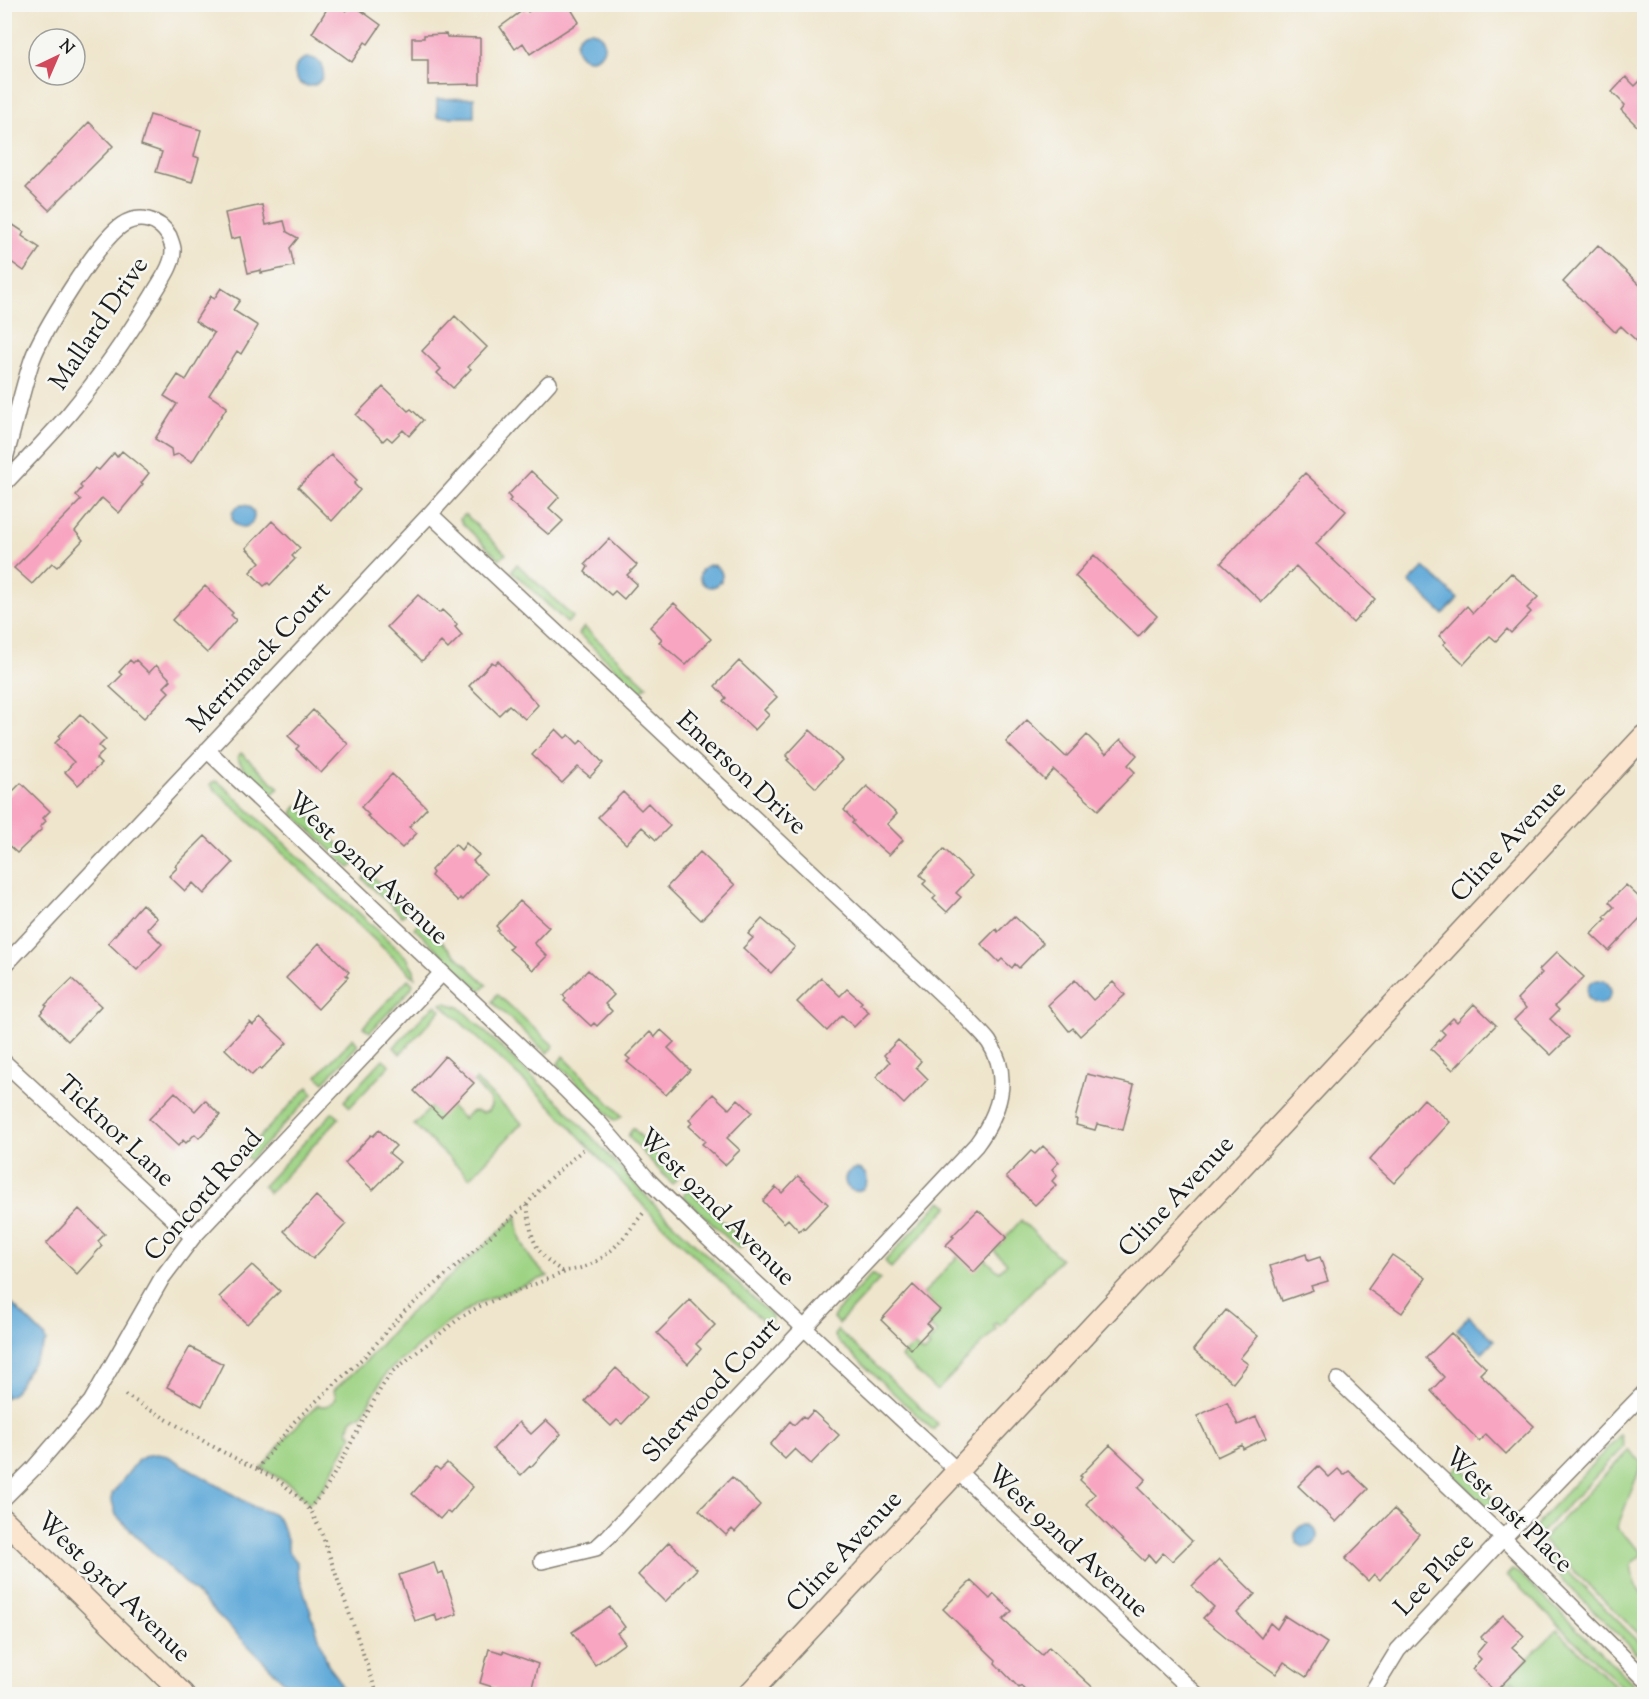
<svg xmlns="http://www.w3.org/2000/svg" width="1649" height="1699" font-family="'Sorts Mill Goudy',serif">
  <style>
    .green { fill: #9ed384; stroke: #5d7850; stroke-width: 1.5 }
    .water { fill: #62aad9; stroke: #3f637a; stroke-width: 1.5 }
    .building { fill: #f8a5c1 }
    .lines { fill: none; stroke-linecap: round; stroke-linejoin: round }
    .street-casing { stroke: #868074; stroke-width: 18 }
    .secondary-casing { stroke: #868074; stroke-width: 24 }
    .path { stroke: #868074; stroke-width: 4; stroke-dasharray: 1.5 4.5; stroke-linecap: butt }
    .street { stroke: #fff; stroke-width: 15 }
    .secondary { stroke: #fce5cf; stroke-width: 21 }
    .labels { text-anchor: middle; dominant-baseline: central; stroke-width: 5; stroke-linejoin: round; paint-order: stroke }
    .street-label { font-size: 26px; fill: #1c1c1c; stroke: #f6f6f2 }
  </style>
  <rect width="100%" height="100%" fill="#f6f6f2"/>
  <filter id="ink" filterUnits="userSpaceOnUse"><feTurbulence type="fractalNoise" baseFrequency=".0167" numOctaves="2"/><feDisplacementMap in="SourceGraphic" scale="12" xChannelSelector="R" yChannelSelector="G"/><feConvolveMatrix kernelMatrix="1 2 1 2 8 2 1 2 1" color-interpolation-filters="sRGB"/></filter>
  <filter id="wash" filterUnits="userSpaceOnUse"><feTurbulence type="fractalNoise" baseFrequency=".008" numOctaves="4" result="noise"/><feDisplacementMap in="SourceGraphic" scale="24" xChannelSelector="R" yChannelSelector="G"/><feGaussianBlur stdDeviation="1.35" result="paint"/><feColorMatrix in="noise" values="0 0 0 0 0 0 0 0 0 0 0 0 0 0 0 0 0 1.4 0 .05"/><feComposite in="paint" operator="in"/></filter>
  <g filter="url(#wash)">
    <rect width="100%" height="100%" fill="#efe5cc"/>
    <!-- green -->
    <path class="green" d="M465 514 506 554 499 559 462 523 460 519Z
      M517 564 573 617 567 623 512 571Z
      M584 627 647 686 640 692 579 634Z
      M241 753 279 788 272 794 245 770 237 758Z
      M215 781 221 784 407 958 414 970 415 978 210 785Z
      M297 805 357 862 350 868 292 813Z
      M368 872 409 911 402 916 363 879Z
      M420 921 487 985 480 990 414 928Z
      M408 979 413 984 411 989 370 1032 363 1027Z
      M497 994 554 1046 547 1053 492 1002Z
      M445 1003 459 1007 565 1108 660 1211 771 1315 773 1320 768 1326 654 1217 551 1106 441 1004Z
      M436 1005 441 1010 400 1054 394 1047 426 1013Z
      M353 1038 358 1045 324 1082 317 1076Z
      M563 1056 622 1116 615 1121 558 1064Z
      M383 1059 390 1065 350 1107 344 1101Z
      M476 1080 522 1123 470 1178 414 1125 431 1107H451L464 1119C470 1111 474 1109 483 1113L488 1111 491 1106 490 1100 474 1082Z
      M308 1087 313 1094 250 1160 243 1154Z
      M333 1112 339 1118 269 1193 263 1186Z
      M633 1128 678 1178 672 1184 628 1136Z
      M688 1189 746 1243 739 1249 683 1196Z
      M941 1201 949 1206 891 1268 885 1261Z
      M517 1216C517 1240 530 1263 548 1276L478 1303 442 1327 387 1372 361 1416H356L351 1420 348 1431 352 1435 325 1485 312 1501 309 1503 292 1486 262 1468C279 1445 296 1424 318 1405 326 1408 331 1405 336 1398L334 1390 366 1361 405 1317Z
      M1021 1220 1061 1259 999 1326 996 1323 993 1325 996 1329 937 1391 901 1357 914 1345 923 1353 930 1347 927 1344 937 1333 927 1324 940 1310 923 1294 958 1256 985 1259 999 1272 1007 1263 994 1251Z
      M872 1274 880 1279 838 1324 833 1318 838 1310Z
      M838 1330 938 1424 933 1430 838 1341 834 1335Z
      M1621 1434 1624 1447 1538 1536 1533 1531 1540 1520Z
      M1629 1450 1642 1463 1617 1528 1643 1553 1631 1564 1634 1584 1644 1596V1639L1542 1540Z
      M1459 1465 1499 1505 1494 1510 1484 1504 1452 1474Z
      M1539 1543 1644 1647 1637 1653 1547 1565 1534 1550Z
      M1512 1570 1520 1574 1644 1694H1629L1507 1575Z
      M1557 1630 1623 1694H1516L1512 1690 1517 1684 1513 1680 1507 1685 1504 1682Z"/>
    <!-- water -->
    <path class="water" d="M576 45a14 14 0 1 1 28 0a14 14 0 1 1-28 0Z
      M295 72a14 14 0 1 1 28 0a14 14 0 1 1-28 0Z
      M474 98V117H437V99Z
      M232 516a11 11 0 1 1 22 0a11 11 0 1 1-22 0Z
      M700 576a11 11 0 1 1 22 0a11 11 0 1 1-22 0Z
      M1424 567 1458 599 1443 614 1409 582Z
      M1587 992a12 12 0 1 1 24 0a12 12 0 1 1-24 0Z
      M845 1180a11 11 0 1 1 22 0a11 11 0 1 1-22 0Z
      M5 1297 44 1336 46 1342 14 1393 5 1398Z
      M1469 1316 1494 1340 1482 1353 1457 1329Z
      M157 1454 168 1456 254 1507 273 1514 280 1521 288 1543V1551L297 1562V1570L328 1665 338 1678 345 1694H296L202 1599 141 1541 116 1515 112 1501V1494L138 1460 148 1455Z
      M1295 1536a11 11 0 1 1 22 0a11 11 0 1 1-22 0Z"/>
    <g id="blocks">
      <!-- building -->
      <path class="building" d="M330 4H336L346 11 352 4 381 25 368 44 365 42 352 62 312 33Z
        M540 4H568L579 22 530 54 523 43 515 49 500 27 526 8 528 12Z
        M446 34 447 37 480 38V84L428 85V60H412V38H424V35Z
        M1626 77 1635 86 1644 77V133L1621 110 1625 105 1612 92Z
        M150 115 201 130 194 156 199 158 192 182 156 172 162 152 141 145Z
        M89 122 113 146 49 210 26 188Z
        M262 205 266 225 284 221 287 232 298 238 290 248 294 266 261 273V270L248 273 240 237 231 239 225 213Z
        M4 219 24 232 22 236 40 248 24 271 7 259 4 262Z
        M1598 245 1644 289V348L1621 326 1615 332 1563 282Z
        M221 288 240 300 233 310 258 326 241 354 237 351 209 395 227 407 192 462 179 454 172 456 171 449 155 439 177 404 164 396 178 375 186 380 214 333 195 321 211 296 214 299Z
        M455 316 487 347 468 367 471 369 453 388 437 373 441 369 422 351Z
        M383 387 408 411 411 409 423 420 409 436 403 430 392 441 387 437 383 441 356 415Z
        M122 451 149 473 141 483 143 484 119 513 102 498 75 531 83 540 57 567 52 563 32 584 14 568 81 500 76 495 82 488 80 486 95 468 99 470 114 453 117 457Z
        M331 455 357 480 354 484 360 490 332 521 298 487Z
        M531 471 559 497 549 508 563 521 549 535 509 501 511 499 508 495Z
        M1305 473 1346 511 1316 544 1375 599 1353 623 1296 566 1262 602 1221 563Z
        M272 521 300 548 292 556 295 559 270 585 268 583 264 586 250 572 260 562 246 548Z
        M609 539 637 565 627 575 637 584 624 599 615 591 611 595 585 572 588 567 585 564Z
        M1094 555 1157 616 1138 637 1075 576Z
        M1511 573 1538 597 1527 608 1531 612 1511 633 1507 629 1496 641 1490 636 1464 664 1443 644 1446 642 1439 636 1467 606 1473 613Z
        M205 586 233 613 231 615 236 620 207 653 172 620Z
        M418 595 439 613 442 610 457 624 455 627 462 635 448 649 441 642 422 661 387 627Z
        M674 603 711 639 686 665 659 642 662 639 650 627Z
        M130 660 133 663 136 660 149 673 156 665 171 680 164 687 169 692 144 718 110 687 122 675 119 672Z
        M498 661 538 705 525 719 509 705 499 715 469 686 492 662 495 664Z
        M739 661 777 697 764 710 769 715 755 730 723 701 726 698 715 686Z
        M313 710 348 744 321 773 296 749 299 746 288 736Z
        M80 714 106 739 99 746 104 751 96 759 101 764 78 785 65 772 74 762 55 743 60 738 59 736Z
        M1027 720 1066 757 1087 735 1106 754 1121 739 1137 755 1128 765 1135 772 1098 810 1054 770 1045 780 1006 742Z
        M556 729 565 738 569 735 578 744 582 740 603 763 590 777 578 767 562 783 532 755Z
        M810 730 842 760 816 788 787 760 789 759 786 756Z
        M392 774 427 808 409 827 417 833 402 848 367 816 369 815 361 807Z
        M21 783 50 811 43 818 46 821 40 827 42 829 17 853 4 841V800Z
        M867 786 897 814 887 824 903 840 889 855 867 836 865 837 852 823 854 821 844 810Z
        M623 792 641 810 648 803 670 826 656 840 642 827 626 844 598 817Z
        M205 836 233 863 204 894 193 883 185 891 169 876 177 868 175 866Z
        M466 843 479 855 473 861 486 874 462 900 460 898 458 901 431 876 433 873 431 870 455 844 461 850Z
        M944 849 972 876 956 893 961 897 947 912 933 899 936 896 923 884 926 881 920 875Z
        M700 852 735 885 701 920 667 887Z
        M1626 885 1644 902V914L1609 951 1591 934 1606 919 1604 917 1614 907 1609 902Z
        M520 901 549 927 534 943 547 956 533 970 509 949 512 946 497 931 499 929 496 926Z
        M142 904 157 918 147 929 162 944 137 970 108 943Z
        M1014 916 1043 943 1019 968 1015 964 1012 968 1002 959 999 962 981 944 996 929 998 932Z
        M762 919 795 947 771 973 743 948 753 938 748 934Z
        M319 943 349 972 346 975 348 977 318 1009 286 978Z
        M1557 952 1584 977 1555 1006 1559 1010 1550 1019 1569 1037 1551 1055 1514 1020 1526 1008 1517 999 1542 973 1539 970Z
        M588 970 614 995 605 1004 612 1011 597 1026 594 1023 591 1026 564 1001 566 999 563 995Z
        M821 978 840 996 847 989 862 1002 860 1004 869 1012 854 1027 842 1015 827 1031 797 1002Z
        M72 979 101 1006 68 1041 40 1014 47 1006 45 1005Z
        M1075 980 1093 1000 1113 982 1125 995 1080 1036 1073 1028 1069 1031 1048 1005Z
        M1474 1004 1496 1025 1453 1070 1431 1049 1445 1034 1441 1030 1453 1018 1457 1022Z
        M260 1018 287 1043 261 1070 259 1068 252 1075 225 1049 250 1022 253 1025Z
        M661 1030 674 1042 668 1048 690 1070 666 1095 627 1062 630 1059 626 1056 650 1032 655 1037Z
        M898 1040 921 1061 916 1067 928 1079 904 1104 876 1077 890 1062 884 1055Z
        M445 1056 474 1083 441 1117 414 1091Z
        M1087 1074 1134 1085 1123 1130 1097 1124 1095 1130 1076 1125 1077 1119H1075Z
        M175 1092 195 1111 205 1100 220 1115 199 1138 195 1134 186 1143 183 1140 178 1146 149 1119Z
        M713 1094 729 1109 738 1099 752 1112 727 1138 740 1150 725 1165 702 1144 705 1141 689 1126 692 1123 689 1120Z
        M1424 1099 1450 1122 1394 1183 1369 1160Z
        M379 1130 396 1146 389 1153 400 1162 373 1190 345 1163 371 1135 373 1136Z
        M1043 1146 1059 1162 1052 1169 1057 1175 1052 1181 1056 1185 1035 1205 1006 1177 1031 1151 1035 1154Z
        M798 1176 828 1204 804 1229 803 1227 799 1231 788 1219 784 1223 763 1201 776 1187 782 1193Z
        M316 1196 346 1224 313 1259 284 1231Z
        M79 1209 105 1234 98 1241 102 1246 77 1274 46 1244Z
        M978 1210 1007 1237 974 1272 946 1245 954 1237 952 1236Z
        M1306 1254 1308 1261 1320 1257 1328 1281 1311 1286 1313 1290 1282 1301 1270 1266Z
        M1392 1255 1426 1278 1402 1313 1368 1289Z
        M252 1265 280 1291 247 1324 219 1297Z
        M913 1285 940 1310 927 1324 931 1328 911 1349 881 1320Z
        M690 1300 715 1325 696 1344 701 1349 688 1364 657 1333Z
        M1226 1310 1258 1336 1240 1358 1248 1364 1233 1383 1193 1350Z
        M1451 1333 1486 1368 1480 1374 1534 1426 1506 1454 1486 1434 1479 1441 1431 1391 1444 1377 1426 1358Z
        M190 1347 223 1364 202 1406 167 1387Z
        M616 1368 647 1397 622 1424 617 1420 611 1426 585 1401Z
        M1227 1402 1238 1425 1256 1417 1266 1438 1243 1449 1242 1445 1217 1457 1197 1416Z
        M813 1411 839 1435 811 1464 795 1449 785 1459 770 1445 790 1421 794 1425 803 1416 806 1419Z
        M546 1420 561 1434 531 1467 530 1466 521 1475 493 1449 519 1422 531 1434Z
        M1110 1445 1146 1479 1138 1488 1192 1541 1172 1561 1163 1553 1155 1562 1149 1555 1144 1561 1086 1504 1095 1494 1080 1480 1082 1477 1080 1476Z
        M447 1463 473 1487 450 1514 447 1511 440 1519 412 1494 436 1467 440 1470Z
        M1318 1466 1329 1477 1338 1469 1344 1475 1349 1471 1368 1489 1336 1522 1298 1486Z
        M732 1477 760 1505 735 1532 732 1529 726 1535 699 1510Z
        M1394 1509 1419 1534 1380 1580 1374 1574 1368 1581 1345 1559Z
        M669 1542 697 1569 665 1602 638 1575Z
        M1219 1559 1255 1594 1237 1613 1261 1638 1270 1623 1277 1629 1285 1616 1327 1643 1306 1677 1284 1662 1276 1674 1238 1647 1203 1618 1214 1607 1192 1586Z
        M434 1563 438 1574 443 1572 457 1614 437 1621 435 1614 415 1621 399 1575Z
        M971 1581 990 1599 994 1594 1012 1611 1003 1620 1042 1655 1049 1647 1101 1695H1029L1021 1686 1019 1688 995 1663 996 1660 943 1609Z
        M610 1607 625 1627 617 1633 625 1643 595 1665 572 1632Z
        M1503 1615 1524 1636 1512 1647 1526 1660 1495 1692 1472 1669 1481 1659 1476 1654 1486 1642 1481 1637Z
        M489 1649 503 1653V1651L538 1664 530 1695H494L496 1688 480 1683Z"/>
    </g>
  </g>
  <g filter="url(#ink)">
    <use href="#blocks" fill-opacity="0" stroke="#868074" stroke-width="1.5"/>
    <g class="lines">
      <defs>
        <path id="street" d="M4 462C14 428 21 393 32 360 42 332 98 241 122 225 139 214 159 219 169 236 170 239 173 246 173 249 174 265 160 282 153 295 128 336 100 377 69 414 48 438 26 461 4 484
          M430 514 967 1018C974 1026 983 1034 989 1042 1012 1077 999 1114 976 1145L608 1537 596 1548 542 1561
          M207 750 564 1088 600 1124 649 1181 695 1226 1196 1694
          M4 966 430 514 549 383
          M4 1062 193 1237
          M1338 1380 1503 1538 1644 1678
          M4 1498 34 1468 91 1402 162 1278 193 1237 442 973
          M1371 1694 1398 1650 1503 1538 1644 1393"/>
        <path id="secondary" d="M4 1520 183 1694
          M749 1694 1644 736"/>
      </defs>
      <!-- street casing -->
      <use href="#street" class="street-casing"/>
      <!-- secondary casing -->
      <use href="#secondary" class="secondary-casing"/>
      <!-- path -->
      <path class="path" d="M527 1205C532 1239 532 1251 562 1271 604 1269 621 1240 645 1211
        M125 1395 219 1450 278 1480 302 1500 312 1513 322 1534 377 1694
        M259 1470 261 1464 295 1421 366 1355 405 1311 527 1204 548 1180 586 1147
        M309 1509 327 1487 381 1388 392 1372 461 1317 482 1305 568 1271"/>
      <!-- street -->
      <use href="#street" class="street"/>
      <!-- secondary -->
      <use href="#secondary" class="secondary"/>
    </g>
  </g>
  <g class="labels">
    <!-- street labels -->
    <g class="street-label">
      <text transform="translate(100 324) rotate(-56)">Mallard Drive</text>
      <text transform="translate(260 658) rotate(-47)">Merrimack Court</text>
      <text transform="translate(741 774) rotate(43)">Emerson Drive</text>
      <text transform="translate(1509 842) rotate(-47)">Cline Avenue</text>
      <text transform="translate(367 869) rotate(43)">West 92nd Avenue</text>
      <text transform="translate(115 1132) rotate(43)">Ticknor Lane</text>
      <text transform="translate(204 1196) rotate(-49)">Concord Road</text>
      <text transform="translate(1177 1197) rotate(-47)">Cline Avenue</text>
      <text transform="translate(716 1208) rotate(45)">West 92nd Avenue</text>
      <text transform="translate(712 1391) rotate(-47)">Sherwood Court</text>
      <text transform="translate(1508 1511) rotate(44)">West 91st Place</text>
      <text transform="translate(1067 1542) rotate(43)">West 92nd Avenue</text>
      <text transform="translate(845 1552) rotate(-47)">Cline Avenue</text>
      <text transform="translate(1435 1575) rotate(-47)">Lee Place</text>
      <text transform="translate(113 1588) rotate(44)">West 93rd Avenue</text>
    </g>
  </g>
  <!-- margin -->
  <rect width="1649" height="1699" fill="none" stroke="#f6f6f2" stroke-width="24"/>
  <!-- north arrow -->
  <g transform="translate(57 57) rotate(44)"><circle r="28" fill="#f6f6f2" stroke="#9f9f9c" stroke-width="1.5"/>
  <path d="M0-4.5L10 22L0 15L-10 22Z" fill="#d1495b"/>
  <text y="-9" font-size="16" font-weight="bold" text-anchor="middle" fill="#1c1c1c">N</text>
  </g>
</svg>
